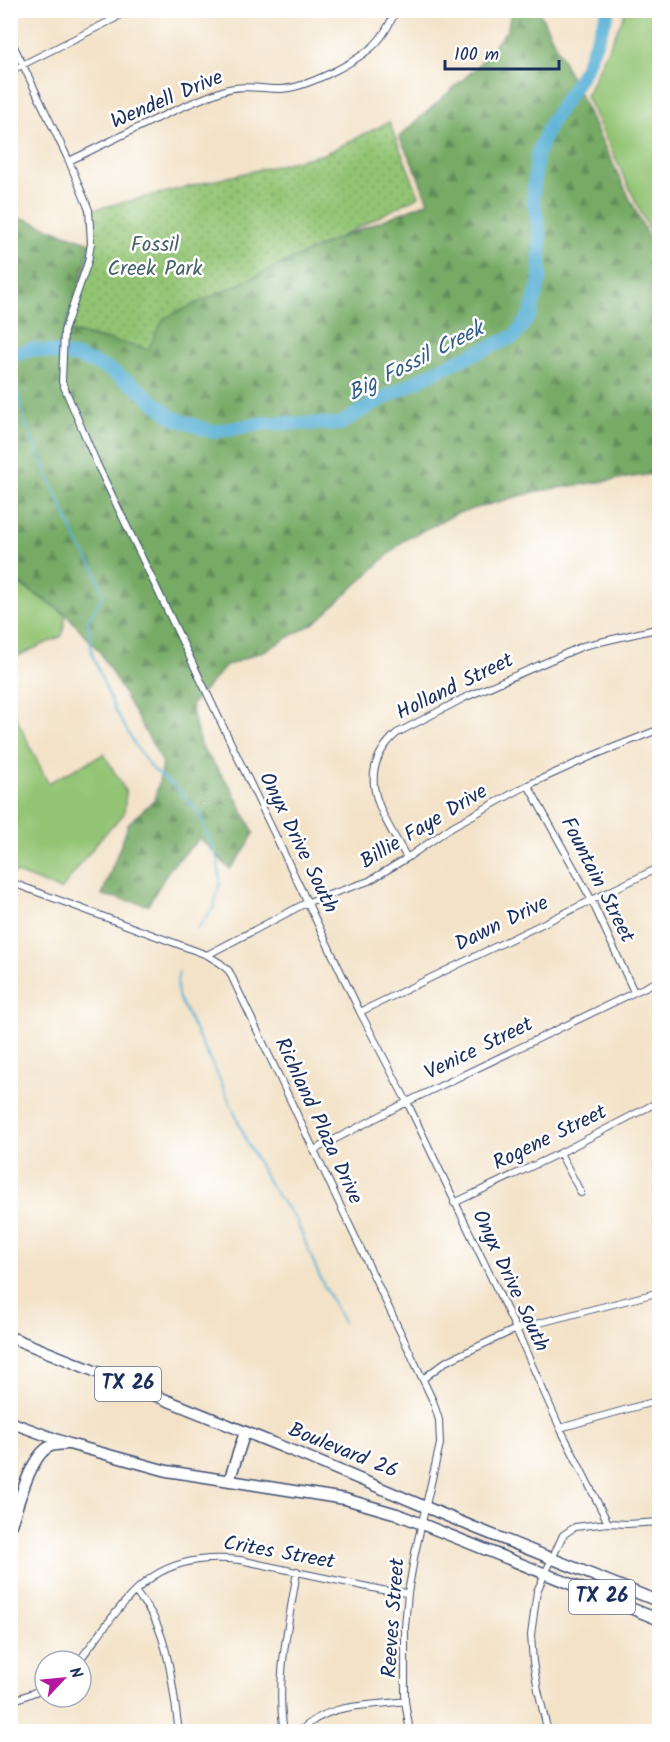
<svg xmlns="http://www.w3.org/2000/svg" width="670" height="1742" font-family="Kalam,sans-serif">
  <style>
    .grass { fill: #93c473; stroke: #577a68; stroke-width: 1.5 }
    .forest { fill: url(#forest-firs); stroke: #486c62; stroke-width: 1.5 }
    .park { fill: url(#park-dots); stroke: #577a68; stroke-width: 1.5 }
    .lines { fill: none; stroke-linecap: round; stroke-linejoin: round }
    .stream { stroke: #58b0d5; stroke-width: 2 }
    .river { stroke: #58b0d5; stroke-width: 14 }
    .street-casing { stroke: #3b4a6e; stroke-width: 8 }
    .primary-casing { stroke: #3b4a6e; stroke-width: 13 }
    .street { stroke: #fff; stroke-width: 6 }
    .primary { stroke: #fff; stroke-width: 10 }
    .labels { text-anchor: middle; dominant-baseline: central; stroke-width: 5; stroke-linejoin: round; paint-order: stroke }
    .shield { fill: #fff; stroke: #5f6d8e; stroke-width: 1.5 }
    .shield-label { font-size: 20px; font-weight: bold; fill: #1b2f5e }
    .street-label { font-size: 21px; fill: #1b2f5e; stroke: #fff }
    .park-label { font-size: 21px; fill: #456365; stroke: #fff }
    .water-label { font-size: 22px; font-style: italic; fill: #305c88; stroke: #fff }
  </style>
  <defs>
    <pattern id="forest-firs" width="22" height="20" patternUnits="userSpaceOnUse" patternTransform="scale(1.5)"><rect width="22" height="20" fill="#76aa65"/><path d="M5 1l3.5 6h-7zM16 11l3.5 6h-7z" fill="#608b56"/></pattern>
    <pattern id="park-dots" width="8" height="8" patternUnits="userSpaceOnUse" patternTransform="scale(1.5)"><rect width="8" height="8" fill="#93c473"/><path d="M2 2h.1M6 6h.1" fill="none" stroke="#77a062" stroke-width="1.8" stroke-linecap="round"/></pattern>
  </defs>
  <rect width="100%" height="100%" fill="#fff"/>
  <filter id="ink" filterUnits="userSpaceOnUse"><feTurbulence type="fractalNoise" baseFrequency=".0167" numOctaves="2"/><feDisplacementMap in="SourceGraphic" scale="12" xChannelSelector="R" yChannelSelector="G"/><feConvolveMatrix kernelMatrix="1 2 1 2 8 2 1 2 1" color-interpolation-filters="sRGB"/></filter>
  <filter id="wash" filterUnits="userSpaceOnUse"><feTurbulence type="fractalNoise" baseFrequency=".008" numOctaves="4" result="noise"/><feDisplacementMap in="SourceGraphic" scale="24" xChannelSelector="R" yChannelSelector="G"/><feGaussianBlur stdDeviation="1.35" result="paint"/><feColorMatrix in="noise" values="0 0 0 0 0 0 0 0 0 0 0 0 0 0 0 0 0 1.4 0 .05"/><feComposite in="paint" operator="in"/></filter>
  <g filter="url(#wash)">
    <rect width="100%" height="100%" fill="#f3e2c7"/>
    <!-- grass -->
    <path class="grass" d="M626 11H659V251L586 96Z
      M10 578 66 614 62 636 11 659Z
      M10 705 48 783 104 754 126 792 124 814 99 840 61 890 11 871Z"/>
    <!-- forest -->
    <path class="forest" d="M511 11H539L659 259V473L538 491 455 514 403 541 316 622 268 649 226 666 191 705 200 745 231 788 254 833 244 851 230 869 200 838 170 868 148 905 102 895 129 823 155 799 163 763 100 652 66 614 11 578 10 220 26 219 62 233 91 243 64 331 148 348 164 318 334 240 428 202 414 166 399 137 477 67 508 29Z"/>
    <!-- park -->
    <path class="park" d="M389 122 419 196 334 240 164 318 148 349 66 330 92 248 91 210 324 154Z"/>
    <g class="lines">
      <!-- stream -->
      <path class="stream" d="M10 377 18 393 25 423 76 539 96 572 103 595 88 620 92 654 115 710 137 748 151 768 178 789 198 812 218 860 220 883 214 907 197 929
        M179 972 177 981 178 996 220 1080 248 1144 271 1187 296 1220 321 1280 343 1322"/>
      <!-- river -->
      <path class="river" d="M10 356 33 349 78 357 106 368 135 386 172 417 212 432 266 423 341 424 369 406 444 367 515 336 530 315 540 281V236L533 197 537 154 550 124 585 69 609 10"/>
    </g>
  </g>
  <g filter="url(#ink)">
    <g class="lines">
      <defs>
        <path id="street" d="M10 38 69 161 89 210 91 243 88 262 64 331 62 382 97 464 360 1012 407 1102 516 1329 560 1428 608 1523
          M10 71 114 19 127 10
          M69 161C120 137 170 110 222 91 242 84 261 89 281 89 306 88 352 64 371 48 383 38 390 24 396 10
          M528 785 591 899 634 992
          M407 858C383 815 351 774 397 733L464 698 583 646 660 628
          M10 882 207 955 220 963 229 971 433 1401 439 1420 440 1444 415 1553 408 1593 405 1627V1701L410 1732
          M207 955 308 902 369 881 407 858 453 826 528 785 592 756 660 729
          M360 1012 660 867
          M314 1150 407 1102 660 980
          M560 1153 581 1193
          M454 1203 560 1153 660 1101
          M423 1379 445 1362 516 1329 660 1292
          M560 1428 660 1400
          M135 1591C141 1600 149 1608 154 1618 170 1649 174 1697 179 1732
          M79 1661C128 1598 150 1550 240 1560L387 1591 408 1593
          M10 1702 45 1688
          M284 1732C275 1679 289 1623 297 1571
          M299 1732C331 1701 366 1707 405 1701
          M548 1732 538 1690 533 1662 531 1635 537 1591 563 1535 575 1527 608 1523 627 1524 660 1522"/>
        <path id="primary" d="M10 1337 300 1454 473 1527 660 1602
          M10 1422 69 1444 167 1471 345 1499 397 1514 660 1620
          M229 1481 245 1432
          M10 1528C17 1509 30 1456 49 1447 54 1444 62 1445 67 1444
          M10 1725 12 1732"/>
      </defs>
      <!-- street casing -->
      <use href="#street" class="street-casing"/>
      <!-- primary casing -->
      <use href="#primary" class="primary-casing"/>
      <!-- street -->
      <use href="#street" class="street"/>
      <!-- primary -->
      <use href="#primary" class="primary"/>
    </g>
  </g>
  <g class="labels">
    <!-- shield labels -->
    <g class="shield">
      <rect x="95" y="1367" width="66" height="34" rx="4.5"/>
      <rect x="569" y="1580" width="66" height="34" rx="4.5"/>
    </g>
    <g class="shield-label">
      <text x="128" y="1384">TX 26</text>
      <text x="602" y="1597">TX 26</text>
    </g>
    <!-- street labels -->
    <g class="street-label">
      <text transform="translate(167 100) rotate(-23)">Wendell Drive</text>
      <text transform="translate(455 687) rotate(-26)">Holland Street</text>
      <text transform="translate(424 827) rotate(-31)">Billie Faye Drive</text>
      <text transform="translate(298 843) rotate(64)">Onyx Drive South</text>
      <text transform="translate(597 880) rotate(63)">Fountain Street</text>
      <text transform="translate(502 924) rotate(-26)">Dawn Drive</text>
      <text transform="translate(479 1049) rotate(-26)">Venice Street</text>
      <text transform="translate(318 1121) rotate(65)">Richland Plaza Drive</text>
      <text transform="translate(550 1138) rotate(-26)">Rogene Street</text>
      <text transform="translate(510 1281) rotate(65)">Onyx Drive South</text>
      <text transform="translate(343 1451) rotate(22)">Boulevard 26</text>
      <text transform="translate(279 1553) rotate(10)">Crites Street</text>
      <text transform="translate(394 1618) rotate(-86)">Reeves Street</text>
    </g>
    <!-- park labels -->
    <g class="park-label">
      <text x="155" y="245">Fossil<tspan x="155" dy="24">Creek Park</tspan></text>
    </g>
    <!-- water labels -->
    <g class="water-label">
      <text transform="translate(416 362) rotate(-27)">Big Fossil Creek</text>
    </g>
  </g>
  <!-- margin -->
  <rect width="670" height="1742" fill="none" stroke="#fff" stroke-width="36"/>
  <!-- north arrow -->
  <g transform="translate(63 1679) rotate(64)"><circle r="28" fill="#ffffff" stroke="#a4acbf" stroke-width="1.5"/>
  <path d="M0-4.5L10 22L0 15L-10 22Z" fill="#b5179e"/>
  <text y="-9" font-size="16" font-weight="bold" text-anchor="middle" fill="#1b2f5e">N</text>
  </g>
  <!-- scale -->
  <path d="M445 60v9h114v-9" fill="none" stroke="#1b2f5e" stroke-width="3"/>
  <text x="454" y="60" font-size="18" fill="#1b2f5e" stroke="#ffffff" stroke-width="4.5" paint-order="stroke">100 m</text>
</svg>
